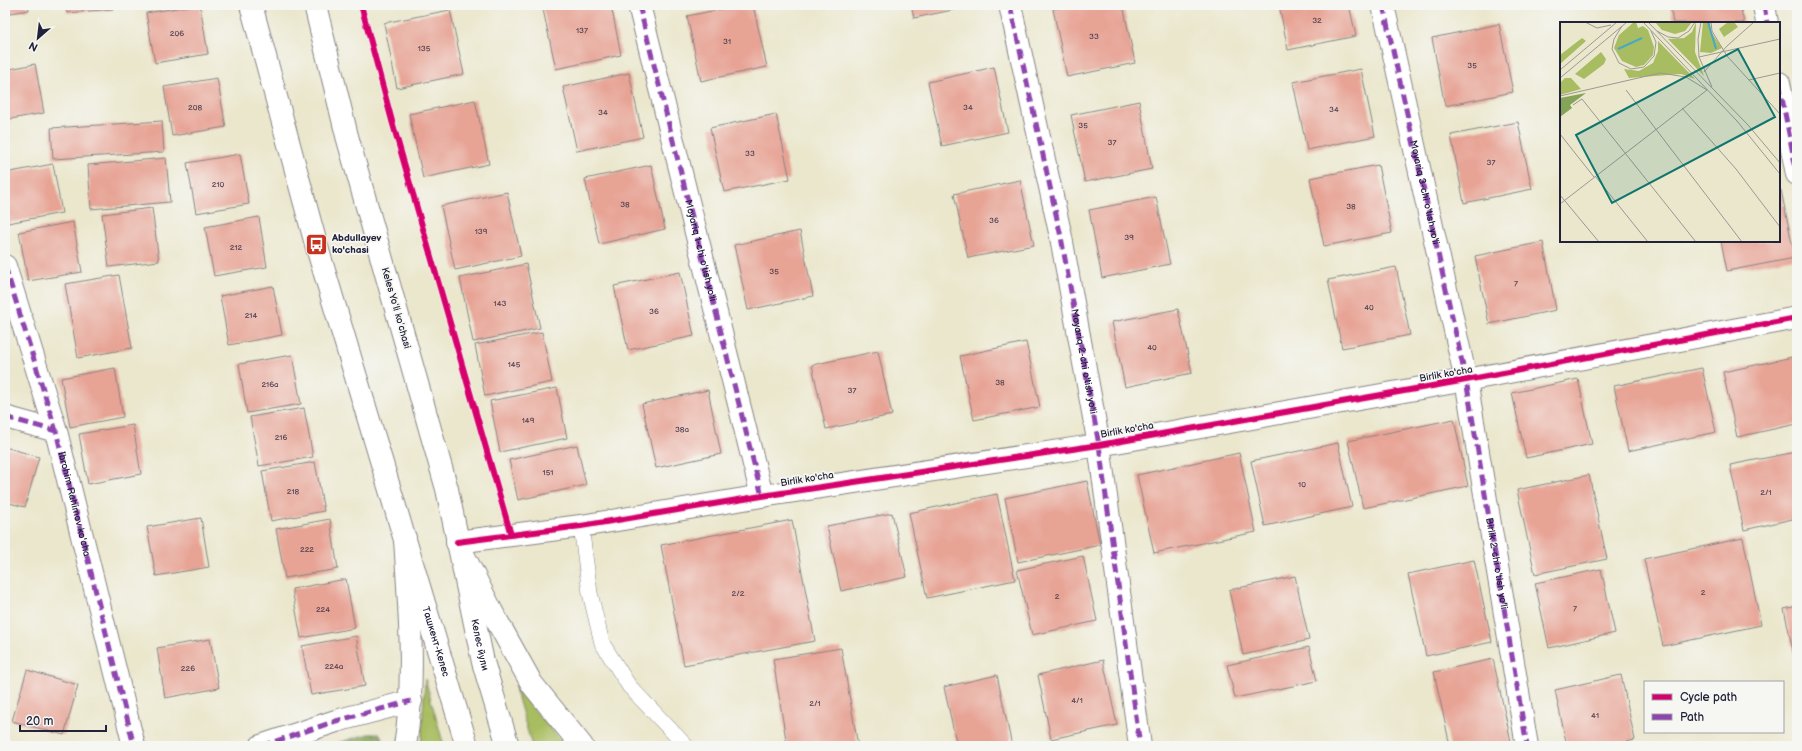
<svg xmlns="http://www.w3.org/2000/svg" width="1802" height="751" font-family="'Balsamiq Sans',sans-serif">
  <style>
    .green { fill: #a8bd61; stroke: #65704e }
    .forest { fill: #86a457; stroke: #546349 }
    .building { fill: #e7a394 }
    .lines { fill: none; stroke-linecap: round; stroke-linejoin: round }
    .service-casing { stroke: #868484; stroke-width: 16 }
    .minor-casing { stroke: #868484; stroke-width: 24 }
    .tertiary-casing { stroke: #868484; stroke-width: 24 }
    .primary-casing { stroke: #868484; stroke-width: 24 }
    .trunk-casing { stroke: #868484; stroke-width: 24 }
    .service { stroke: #fff; stroke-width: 15 }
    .minor { stroke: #fff; stroke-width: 22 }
    .tertiary { stroke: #fff; stroke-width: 22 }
    .primary { stroke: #fff; stroke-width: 22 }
    .trunk { stroke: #fff; stroke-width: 22 }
    .quiet { stroke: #8e44ad; stroke-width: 5; stroke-dasharray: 10 5; stroke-linecap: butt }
    .cycleway-casing { stroke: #f6f6f2; stroke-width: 8 }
    .cycleway { stroke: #d6006c; stroke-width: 6 }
    .labels { text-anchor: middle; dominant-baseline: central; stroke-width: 3.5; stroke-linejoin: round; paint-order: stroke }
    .number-label { font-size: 8px; fill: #534251 }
    .street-label { font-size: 10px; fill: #22223b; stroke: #f6f6f2 }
    .poi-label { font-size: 10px; font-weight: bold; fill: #22223b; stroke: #f6f6f2; text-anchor: start }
    .inset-river { fill: none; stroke: #47a9c6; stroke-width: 2 }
    .inset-road { fill: none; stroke: #9b9893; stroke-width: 1 }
    .view { fill: #0f766e; fill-opacity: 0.15; stroke: #0f766e; stroke-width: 2 }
    .inset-edge { fill: none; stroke: #22223b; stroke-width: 2 }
  </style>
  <rect width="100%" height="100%" fill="#f6f6f2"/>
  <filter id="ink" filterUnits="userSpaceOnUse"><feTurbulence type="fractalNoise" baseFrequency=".025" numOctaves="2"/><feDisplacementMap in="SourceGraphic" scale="8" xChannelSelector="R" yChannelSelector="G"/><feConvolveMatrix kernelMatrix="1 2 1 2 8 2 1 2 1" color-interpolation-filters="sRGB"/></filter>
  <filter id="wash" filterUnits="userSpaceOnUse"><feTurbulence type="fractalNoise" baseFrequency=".012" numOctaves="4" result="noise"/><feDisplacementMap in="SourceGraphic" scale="16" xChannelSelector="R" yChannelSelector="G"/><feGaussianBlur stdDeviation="0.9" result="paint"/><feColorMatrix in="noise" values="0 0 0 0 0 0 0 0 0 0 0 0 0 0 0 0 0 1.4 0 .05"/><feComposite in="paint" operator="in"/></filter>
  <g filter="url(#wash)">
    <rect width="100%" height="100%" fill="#ebe7cd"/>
    <!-- green -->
    <path class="green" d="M425 679 444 746H421Z
      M515 688 566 746H532Z"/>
    <!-- forest -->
    <path class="forest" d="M368 734H380L385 746H327Z"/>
    <g id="blocks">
      <!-- building -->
      <path class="building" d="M5 5H28L29 10 5 14Z
        M66 5H113V9L67 13Z
        M195 5H200L208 54 155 63 146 13Z
        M542 5H611L621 55 556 69Z
        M741 5H753L767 67 701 81 687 16Z
        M911 5H972V6L914 18Z
        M1075 5H1123L1135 63 1067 77 1053 9Z
        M1279 5H1349L1356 36 1288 50Z
        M1670 5H1740L1744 23H1673Z
        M450 10 464 74 397 88 384 23Z
        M1499 24 1513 92 1445 106 1432 38Z
        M35 64 44 113 5 120V70Z
        M994 67 1008 132 942 146 928 82Z
        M1361 69 1375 136 1307 150 1293 82Z
        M629 73 643 137 577 151 563 87Z
        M217 78 226 127 172 136 164 87Z
        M475 100 489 164 423 178 409 114Z
        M1139 101 1152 169 1085 182 1071 115Z
        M776 114 790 179 724 192 710 128Z
        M162 121 164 152 53 159 51 128Z
        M1518 122 1532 189 1464 203 1451 135Z
        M240 154 249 204 196 213 187 163Z
        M166 158 170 202 91 209 88 165Z
        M53 164 62 213 8 223 5 204V173Z
        M651 165 665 229 599 244 585 179Z
        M1378 165 1392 233 1324 246 1310 178Z
        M1020 180 1034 245 968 258 954 194Z
        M1781 190 1795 258 1727 271 1721 241H1779V191Z
        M507 192 521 256 455 270 441 206Z
        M1156 197 1170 264 1102 278 1089 210Z
        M152 208 159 261 109 267 102 214Z
        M259 217 267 267 214 276 205 227Z
        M73 222 82 272 28 281 19 232Z
        M800 231 813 296 748 310 734 245Z
        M1543 242 1556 310 1489 324 1475 256Z
        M526 264 540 328 473 342 460 278Z
        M1396 267 1410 335 1342 348 1328 280Z
        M680 272 694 336 628 350 614 286Z
        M119 275 132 348 78 358 65 284Z
        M273 286 282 335 229 345 220 296Z
        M1178 309 1192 373 1125 387 1112 322Z
        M542 332 552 382 485 396 475 345Z
        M1026 342 1040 407 974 420 960 356Z
        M878 351 892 415 826 429 812 365Z
        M292 355 301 404 247 413 239 364Z
        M1797 356V424L1737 437 1723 372Z
        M115 368 123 417 70 427 61 378Z
        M1702 368 1716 432 1628 451 1614 386Z
        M1578 379 1592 444 1526 458 1512 393Z
        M557 388 567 438 500 452 490 401Z
        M708 390 721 454 656 468 642 404Z
        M304 408 313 457 259 466 250 417Z
        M1454 419 1468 486 1363 508 1348 441Z
        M133 425 141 474 88 484 79 434Z
        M1338 443 1352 507 1265 526 1251 461Z
        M577 445 586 485 518 500 509 460Z
        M5 447 39 457 25 507 5 502Z
        M1796 452 1797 458V518L1744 530 1730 465Z
        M1239 453 1256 532 1154 553 1137 475Z
        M315 462 324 511 271 521 262 471Z
        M1589 475 1607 559 1535 574 1517 490Z
        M1087 481 1100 545 1018 562 1005 498Z
        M997 494 1015 580 927 598 909 513Z
        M892 513 907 577 841 591 827 526Z
        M201 518 209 567 156 576 147 527Z
        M330 519 338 569 285 578 276 529Z
        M792 520 815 641 684 665 661 545Z
        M1743 538 1761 625 1663 646 1644 559Z
        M1083 556 1097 621 1032 635 1017 570Z
        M1474 560 1492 642 1426 656 1408 574Z
        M1601 569 1615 633 1549 648 1535 583Z
        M1295 576 1309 640 1243 655 1229 590Z
        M346 579 355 628 301 638 292 589Z
        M1797 606V665H1796L1784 609Z
        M356 636 365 686 311 695 302 646Z
        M210 639 219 688 165 698 157 648Z
        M1309 647 1317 681 1235 698 1227 665Z
        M841 648 858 746H787L773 659Z
        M1493 659 1512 746H1450L1434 672Z
        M1103 660 1117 725 1051 739 1038 675Z
        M27 670 78 685 64 735 12 721Z
        M997 675 1012 746H957L944 687Z
        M1621 675 1635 740 1608 746H1567L1555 690Z"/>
    </g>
  </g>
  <g filter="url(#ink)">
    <use href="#blocks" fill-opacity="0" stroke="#868484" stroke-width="1"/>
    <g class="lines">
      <defs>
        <path id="service" d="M581 526 590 593 602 643 629 686 686 746"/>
        <g id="minor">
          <path id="s1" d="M639 5 762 496"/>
          <path d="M1010 5 1061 237 1099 445 1140 746"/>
          <path d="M1383 5 1466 380 1527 746"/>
          <path d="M1764 5 1767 23"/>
          <path d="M1779 83 1797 174"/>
          <path d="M5 266 56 431 134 746"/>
          <path d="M5 417 56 431"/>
          <path d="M261 746 336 721 411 701"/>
        </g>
        <path id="tertiary" d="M457 542 581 526 762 496 1099 445 1466 380 1797 318"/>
        <g id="primary">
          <path id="s2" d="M251 5 316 244 467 746"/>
          <path id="s3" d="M315 5 347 136 447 489 483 662 508 746"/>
        </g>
        <path id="trunk" d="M457 542 492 612 532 684 582 746
          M405 746C416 677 409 607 405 538"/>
      </defs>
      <!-- service casing -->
      <use href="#service" class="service-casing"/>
      <!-- minor casing -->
      <use href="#minor" class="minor-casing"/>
      <!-- tertiary casing -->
      <use href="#tertiary" class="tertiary-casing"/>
      <!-- primary casing -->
      <use href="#primary" class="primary-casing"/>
      <!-- trunk casing -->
      <use href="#trunk" class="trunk-casing"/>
      <!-- service -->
      <use href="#service" class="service"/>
      <!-- minor -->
      <use href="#minor" class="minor"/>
      <!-- tertiary -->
      <use href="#tertiary" class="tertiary"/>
      <!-- primary -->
      <use href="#primary" class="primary"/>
      <!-- trunk -->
      <use href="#trunk" class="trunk"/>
      <!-- quiet -->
      <g class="quiet">
        <path d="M639 5 762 496"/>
        <path id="s4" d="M1010 5 1061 237 1099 445 1140 746"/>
        <path id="s5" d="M1383 5 1466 380 1527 746"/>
        <path d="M1764 5 1767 23"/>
        <path d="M1779 83 1797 174"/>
        <path id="s6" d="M5 266 56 431 134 746"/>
        <path d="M5 417 56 431"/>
        <path d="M261 746 336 721 411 701"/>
      </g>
      <defs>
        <path id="cycleway" d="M361 5 392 121 511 535
          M457 542 581 526 762 496 1099 445 1466 380 1797 318"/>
      </defs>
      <!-- cycleway casing -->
      <use href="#cycleway" class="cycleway-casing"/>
      <!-- cycleway -->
      <use href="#cycleway" class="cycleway"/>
    </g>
  </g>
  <!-- icons -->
  <defs>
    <symbol id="bus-square" viewBox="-11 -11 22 22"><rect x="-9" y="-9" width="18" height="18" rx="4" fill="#c8321e" stroke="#f6f6f2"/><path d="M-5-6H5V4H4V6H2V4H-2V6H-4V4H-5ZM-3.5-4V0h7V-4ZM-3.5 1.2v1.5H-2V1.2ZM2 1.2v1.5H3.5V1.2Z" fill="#fff"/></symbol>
  </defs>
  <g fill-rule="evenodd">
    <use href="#bus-square" x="304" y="232" width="25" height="25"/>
  </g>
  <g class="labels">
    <!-- number labels -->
    <g class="number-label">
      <text x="1317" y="20">32</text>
      <text x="582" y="30">137</text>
      <text x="177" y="33">206</text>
      <text x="1094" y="36">33</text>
      <text x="727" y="41">31</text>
      <text x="424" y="48">135</text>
      <text x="1472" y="65">35</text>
      <text x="195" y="107">208</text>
      <text x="968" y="107">34</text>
      <text x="1334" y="109">34</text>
      <text x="603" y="112">34</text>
      <text x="1083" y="125">35</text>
      <text x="1112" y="142">37</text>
      <text x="750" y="153">33</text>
      <text x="1491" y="162">37</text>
      <text x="218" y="184">210</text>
      <text x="625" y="204">38</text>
      <text x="1351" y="206">38</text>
      <text x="994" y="220">36</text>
      <text x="481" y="231">139</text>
      <text x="1129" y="237">39</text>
      <text x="236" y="247">212</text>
      <text x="774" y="271">35</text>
      <text x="1516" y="283">7</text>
      <text x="500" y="303">143</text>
      <text x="1369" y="307">40</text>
      <text x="654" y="311">36</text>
      <text x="251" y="315">214</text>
      <text x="1152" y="347">40</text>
      <text x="514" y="364">145</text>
      <text x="1000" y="382">38</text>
      <text x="270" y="384">216a</text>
      <text x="852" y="390">37</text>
      <text x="528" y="420">149</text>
      <text x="682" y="429">38a</text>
      <text x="281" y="437">216</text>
      <text x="548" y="472">151</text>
      <text x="1302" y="484">10</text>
      <text x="293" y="491">218</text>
      <text x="1766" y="492">2/1</text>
      <text x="307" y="549">222</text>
      <text x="1703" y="592">2</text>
      <text x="738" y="593">2/2</text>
      <text x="1057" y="596">2</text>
      <text x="1575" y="608">7</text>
      <text x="323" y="609">224</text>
      <text x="334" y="666">224a</text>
      <text x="188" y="668">226</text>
      <text x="1077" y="700">4/1</text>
      <text x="815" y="703">2/1</text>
      <text x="1595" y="715">41</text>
    </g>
    <!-- street labels -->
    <g class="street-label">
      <text stroke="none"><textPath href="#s5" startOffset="192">Moyariq 3-chi o'tish yo'li</textPath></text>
      <text stroke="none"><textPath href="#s1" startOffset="253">Moyariq 1-chi o'tish yo'li</textPath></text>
      <text transform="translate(396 308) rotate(74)">Keles Yoʻli koʻchasi</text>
      <text stroke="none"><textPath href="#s4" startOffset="364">Moyariq 2-chi o'tish yo'li</textPath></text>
      <text transform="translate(1446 374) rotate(-10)">Birlik ko'cha</text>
      <text transform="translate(1127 430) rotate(-10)">Birlik ko'cha</text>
      <text transform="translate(807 479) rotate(-9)">Birlik ko'cha</text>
      <text stroke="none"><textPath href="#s6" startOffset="248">Ibrohim Rahimov ko'cha</textPath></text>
      <text stroke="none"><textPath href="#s5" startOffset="570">Birlik 2-chi o'tish yo'li</textPath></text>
      <text stroke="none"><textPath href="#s2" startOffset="663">Ташкент-Келес</textPath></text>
      <text stroke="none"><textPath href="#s3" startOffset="661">Келес йули</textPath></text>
    </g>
    <!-- poi labels -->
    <g class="poi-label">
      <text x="332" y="238">Abdullayev<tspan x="332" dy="12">ko'chasi</tspan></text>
    </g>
  </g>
  <!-- overview -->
  <g transform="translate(1560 22)">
    <rect width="220" height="220" fill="#ebe7cd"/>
    <path d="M74 0H76L78 6 83 4 88 8 94 25 93 33 84 43 76 45 62 39 54 26 59 13ZM95 0H132L125 9 115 12 102 8ZM136 0 135 30 144 54 108 17 124 16 132 10ZM143 0H150L151 10 162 26 151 31 140 30ZM168 0H174L178 5 164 15 159 7ZM22 16 26 19 0 42V33ZM98 19 135 57 121 52 69 56 64 47 79 49 93 41 98 29ZM41 30 46 37 44 42 24 57 15 52ZM5 56H11L21 67 0 73V61Z" fill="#a8bd61"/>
    <path d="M26 71 10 83 12 86 0 95V76Z" fill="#86a457"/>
    <path class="inset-river" d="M148 0 156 27M58 27 82 16"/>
    <path class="inset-road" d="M25 0 37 6 51 3M83 0 177 99 220 152M88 0 188 103 220 141M141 0 138 17 139 35 152 65M151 0 152 9 167 34 220 92M62 4 54 17 52 27 59 41 71 47 84 45 94 34 96 20 91 9M97 9 108 15 118 16 129 9 135 0M139 35 220 17M0 48 57 0M144 50 167 24 194 0M0 56 67 0M189 58 220 51M66 68 182 220M0 74 100 51 126 55 147 68M13 83 22 77 136 220M122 86 176 147 220 205M0 112 34 155M35 154 88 220M0 173 39 220M0 182 147 68"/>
    <path class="view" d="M178 27 215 95 52 181 16 113Z"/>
    <rect width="220" height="220" class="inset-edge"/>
  </g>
  <!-- margin -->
  <rect width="1802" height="751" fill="none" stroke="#f6f6f2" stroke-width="20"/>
  <!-- legend -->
  <rect x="1644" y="681" width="140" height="52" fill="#f6f6f2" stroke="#a1a1a9"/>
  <rect x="1652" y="694" width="20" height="6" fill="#d6006c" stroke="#a1a1a9"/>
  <text x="1680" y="701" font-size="12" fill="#22223b">Cycle path</text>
  <rect x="1652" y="714" width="20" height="6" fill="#8e44ad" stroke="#a1a1a9"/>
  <text x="1680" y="721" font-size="12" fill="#22223b">Path</text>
  <!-- north arrow -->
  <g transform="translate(38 38) rotate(208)" stroke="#f6f6f2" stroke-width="3" paint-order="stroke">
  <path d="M0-3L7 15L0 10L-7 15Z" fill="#22223b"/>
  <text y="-6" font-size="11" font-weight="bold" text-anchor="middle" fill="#22223b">N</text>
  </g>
  <!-- scale -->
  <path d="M20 725v6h86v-6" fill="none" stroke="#22223b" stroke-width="2"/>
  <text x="26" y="725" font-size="12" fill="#22223b" stroke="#f6f6f2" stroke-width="3" paint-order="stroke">20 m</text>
</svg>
